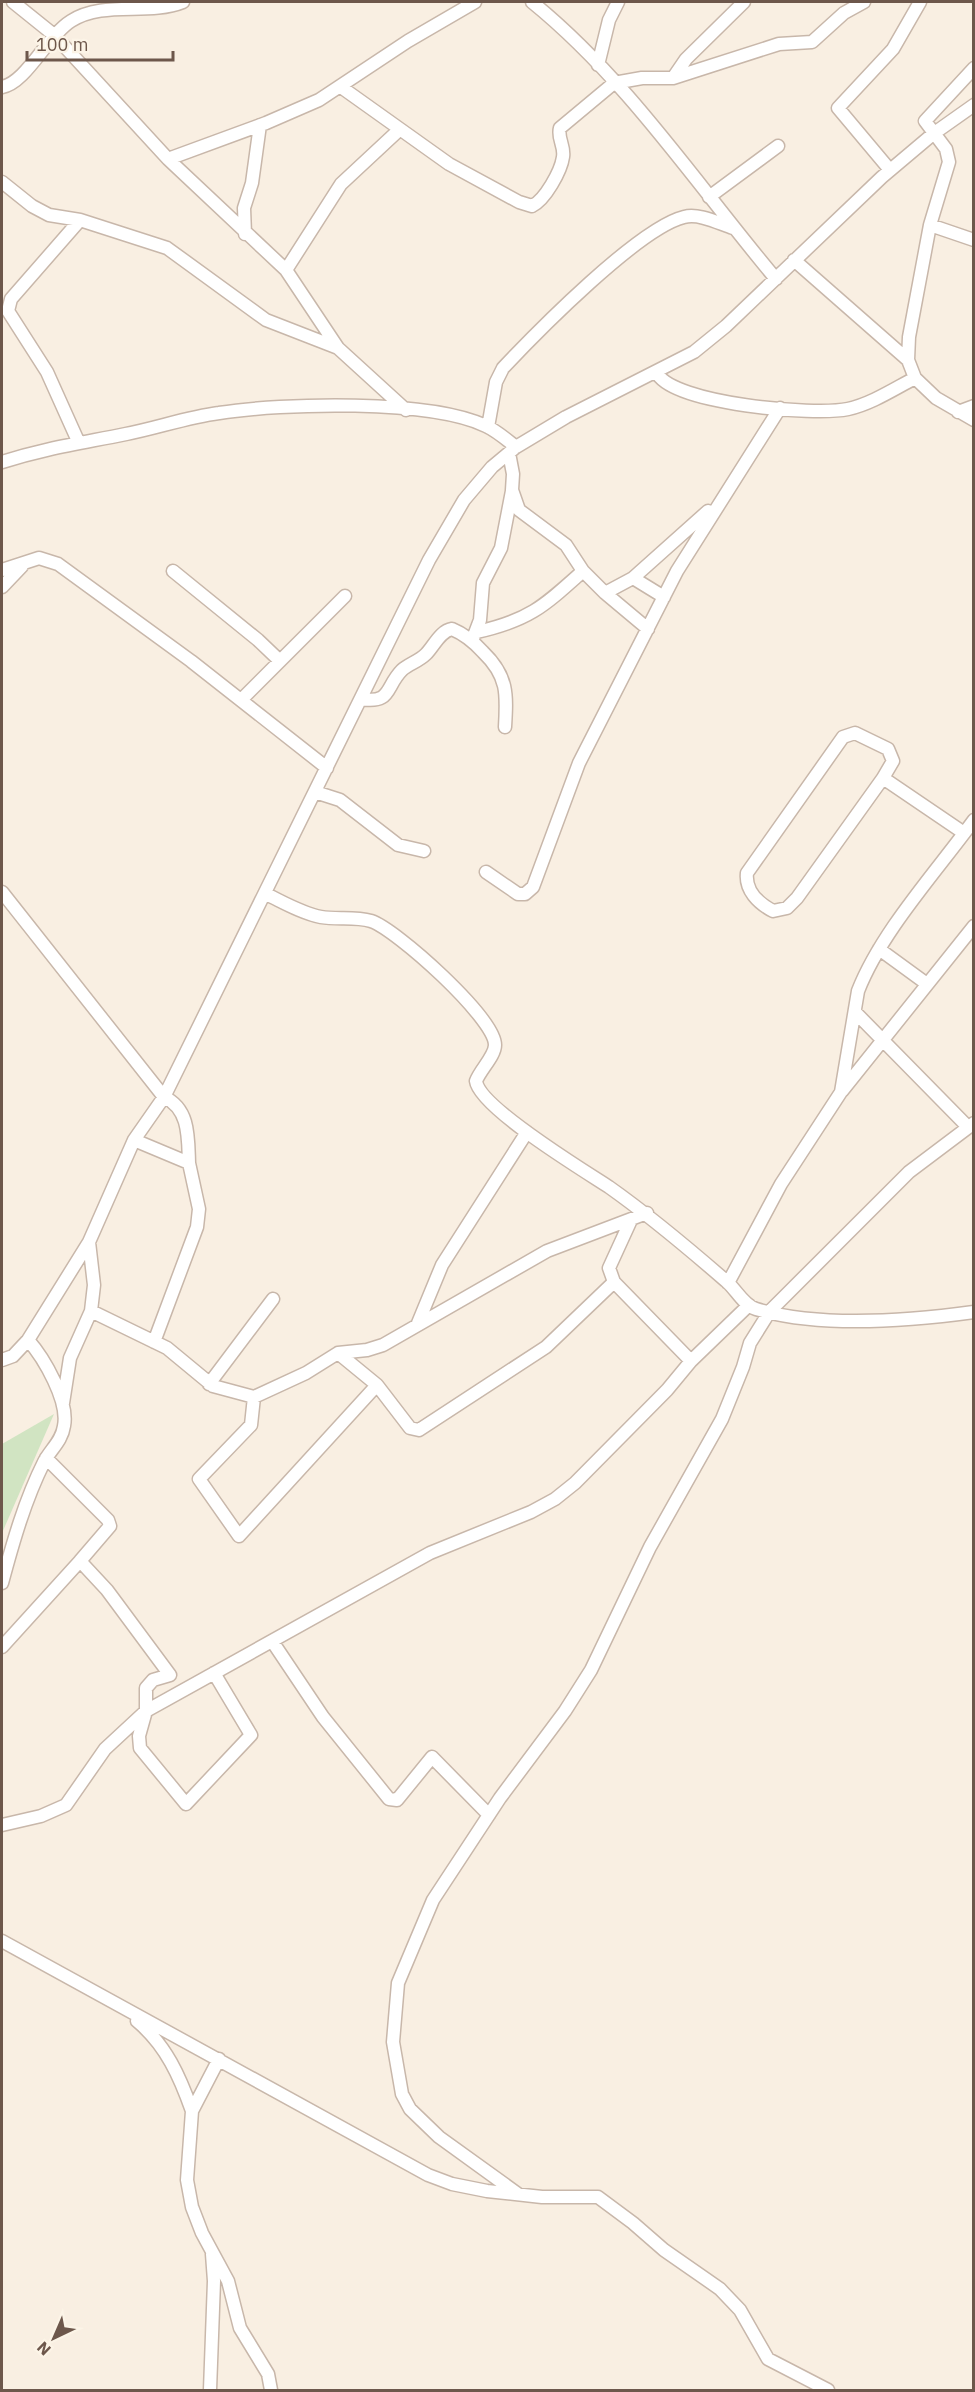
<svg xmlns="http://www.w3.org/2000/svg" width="975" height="2392" font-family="'IBM Plex Sans',sans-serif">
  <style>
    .green { fill: #d1e4c2 }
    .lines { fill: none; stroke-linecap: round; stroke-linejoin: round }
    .minor-casing { stroke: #c8b7aa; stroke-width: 15 }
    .minor { stroke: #fff; stroke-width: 12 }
  </style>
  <rect width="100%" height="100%" fill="#f9efe2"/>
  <!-- green -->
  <path class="green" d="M54 1414 2 1533V1444Z"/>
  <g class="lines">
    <defs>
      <path id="minor" d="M13 2 54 35 168 159 286 270 338 348 406 410
        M532 2C627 79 697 185 776 279
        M598 65 609 20 618 2
        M974 68 925 121 946 149 949 162 930 225 909 337 908 360 915 378 936 398 974 420
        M673 78 686 59 744 2
        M2 87C26 83 47 36 71 21 104 0 148 16 183 2
        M341 87 449 164 519 202 532 206C545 200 561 171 563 157 565 146 557 138 560 128L614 83 642 78H673L779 44 812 42 844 13 864 2
        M168 159 266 123 319 100 408 41 475 2
        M890 170 838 108 893 49 920 2
        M2 182 32 206 49 215 80 220 167 248 266 320 338 348
        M709 197 778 146
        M930 225 974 240
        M245 234 244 208 252 183 260 125
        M794 260 908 360
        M286 270 341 184 399 130
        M657 373C673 404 814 416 848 409 871 404 894 389 915 378
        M958 412 974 406
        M488 427 496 382 503 368C537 332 639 228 684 217 699 213 718 223 733 228
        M78 441 47 372 8 311 11 299 80 220
        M509 453 513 474 512 490 519 510 566 545 583 571 605 593 648 629
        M2 462C46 448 82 443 126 434 157 428 188 417 219 413 283 403 429 399 486 426 497 431 507 440 516 447
        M2 570 39 558 58 564 191 661 327 768
        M173 571 258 640 280 661 241 700
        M633 578 664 597
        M2 587 22 566
        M605 593 633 578 708 511
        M477 632C530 620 544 606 583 571
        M472 641 480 620 483 583 501 548 512 491
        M280 661 345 596
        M361 699C392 704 385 687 402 670 409 664 419 661 426 654 434 646 440 631 452 629 464 634 474 642 483 652 508 676 507 694 505 727
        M883 778 893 761 888 749 855 733 843 737 747 873C745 890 758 903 773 911L787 908 797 898 883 778 964 833
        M315 792 340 800 398 845 424 851
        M486 872 518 894H525L533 887 579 763 677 571 780 408
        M2 892 164 1097C190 1109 188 1138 189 1163
        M266 894C283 902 301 913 321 917 337 920 354 916 371 921 396 929 495 1018 495 1045 495 1056 480 1070 476 1081 479 1107 583 1170 609 1187 650 1216 688 1248 726 1281 736 1289 743 1305 756 1309 820 1328 908 1321 974 1312
        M879 949 927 984
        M855 1012 968 1127
        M842 1091 974 926
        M134 1140 189 1163 199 1209 197 1227 154 1342
        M614 1282 691 1361
        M728 1283 781 1184 841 1092 858 991C881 932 936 872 974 820
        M91 1311 167 1348 213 1386 254 1397 251 1425 199 1479 239 1536 377 1385 338 1353
        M418 1323 442 1265 527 1132
        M2 1360 13 1356 28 1340 89 1242 134 1140 164 1097 429 560 464 500 492 467 516 447 566 417 694 352 726 326 882 177 933 134 974 105
        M209 1384 273 1299
        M377 1385 410 1428 419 1430 546 1347 614 1282 609 1268 631 1220
        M254 1397 306 1373 338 1353 367 1350 383 1345 547 1251 647 1213
        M63 1403 70 1358 91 1311 94 1285 89 1242
        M46 1458 108 1520 110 1526 80 1561 107 1590 170 1675 153 1680 146 1688V1711L139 1736 140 1748 186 1804 251 1735 214 1673
        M2 1583C13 1542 25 1500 44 1462 50 1450 62 1441 64 1426 69 1401 44 1358 28 1340
        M272 1641 323 1717 389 1799 397 1800 432 1757 489 1815
        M2 1647 80 1561
        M2 1825 41 1816 66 1805 105 1749 146 1711 430 1553 531 1512 555 1499 575 1483 667 1390 691 1361 749 1305
        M2 1941 428 2175 452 2184 487 2191 542 2197H598L633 2223 664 2250 720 2289 740 2310 768 2359 828 2390
        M137 2021C166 2045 180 2077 192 2111
        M219 2059 192 2111 187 2180 192 2207 202 2233 228 2281 240 2328 268 2374 271 2390
        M518 2194 439 2137 410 2109 402 2094 393 2042 398 1983 433 1900 500 1798 565 1711 591 1670 650 1547 722 1419 743 1367 750 1343 770 1311 909 1172 974 1123
        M210 2390 214 2281 212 2254"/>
    </defs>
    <!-- minor casing -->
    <use href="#minor" class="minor-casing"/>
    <!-- minor -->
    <use href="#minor" class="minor"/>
  </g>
  <!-- border -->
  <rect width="975" height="2392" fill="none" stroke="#6d574b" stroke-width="6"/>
  <!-- north arrow -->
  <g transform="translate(54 2338) rotate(224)" stroke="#fcf4e7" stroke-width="4.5" paint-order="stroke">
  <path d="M0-4.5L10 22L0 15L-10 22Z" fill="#6d574b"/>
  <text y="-9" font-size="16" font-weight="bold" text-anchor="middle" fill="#6d574b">N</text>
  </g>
  <!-- scale -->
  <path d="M27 51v9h146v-9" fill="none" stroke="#6d574b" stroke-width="3"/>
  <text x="36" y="51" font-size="18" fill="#6d574b" stroke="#fcf4e7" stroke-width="4.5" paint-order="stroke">100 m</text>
</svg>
